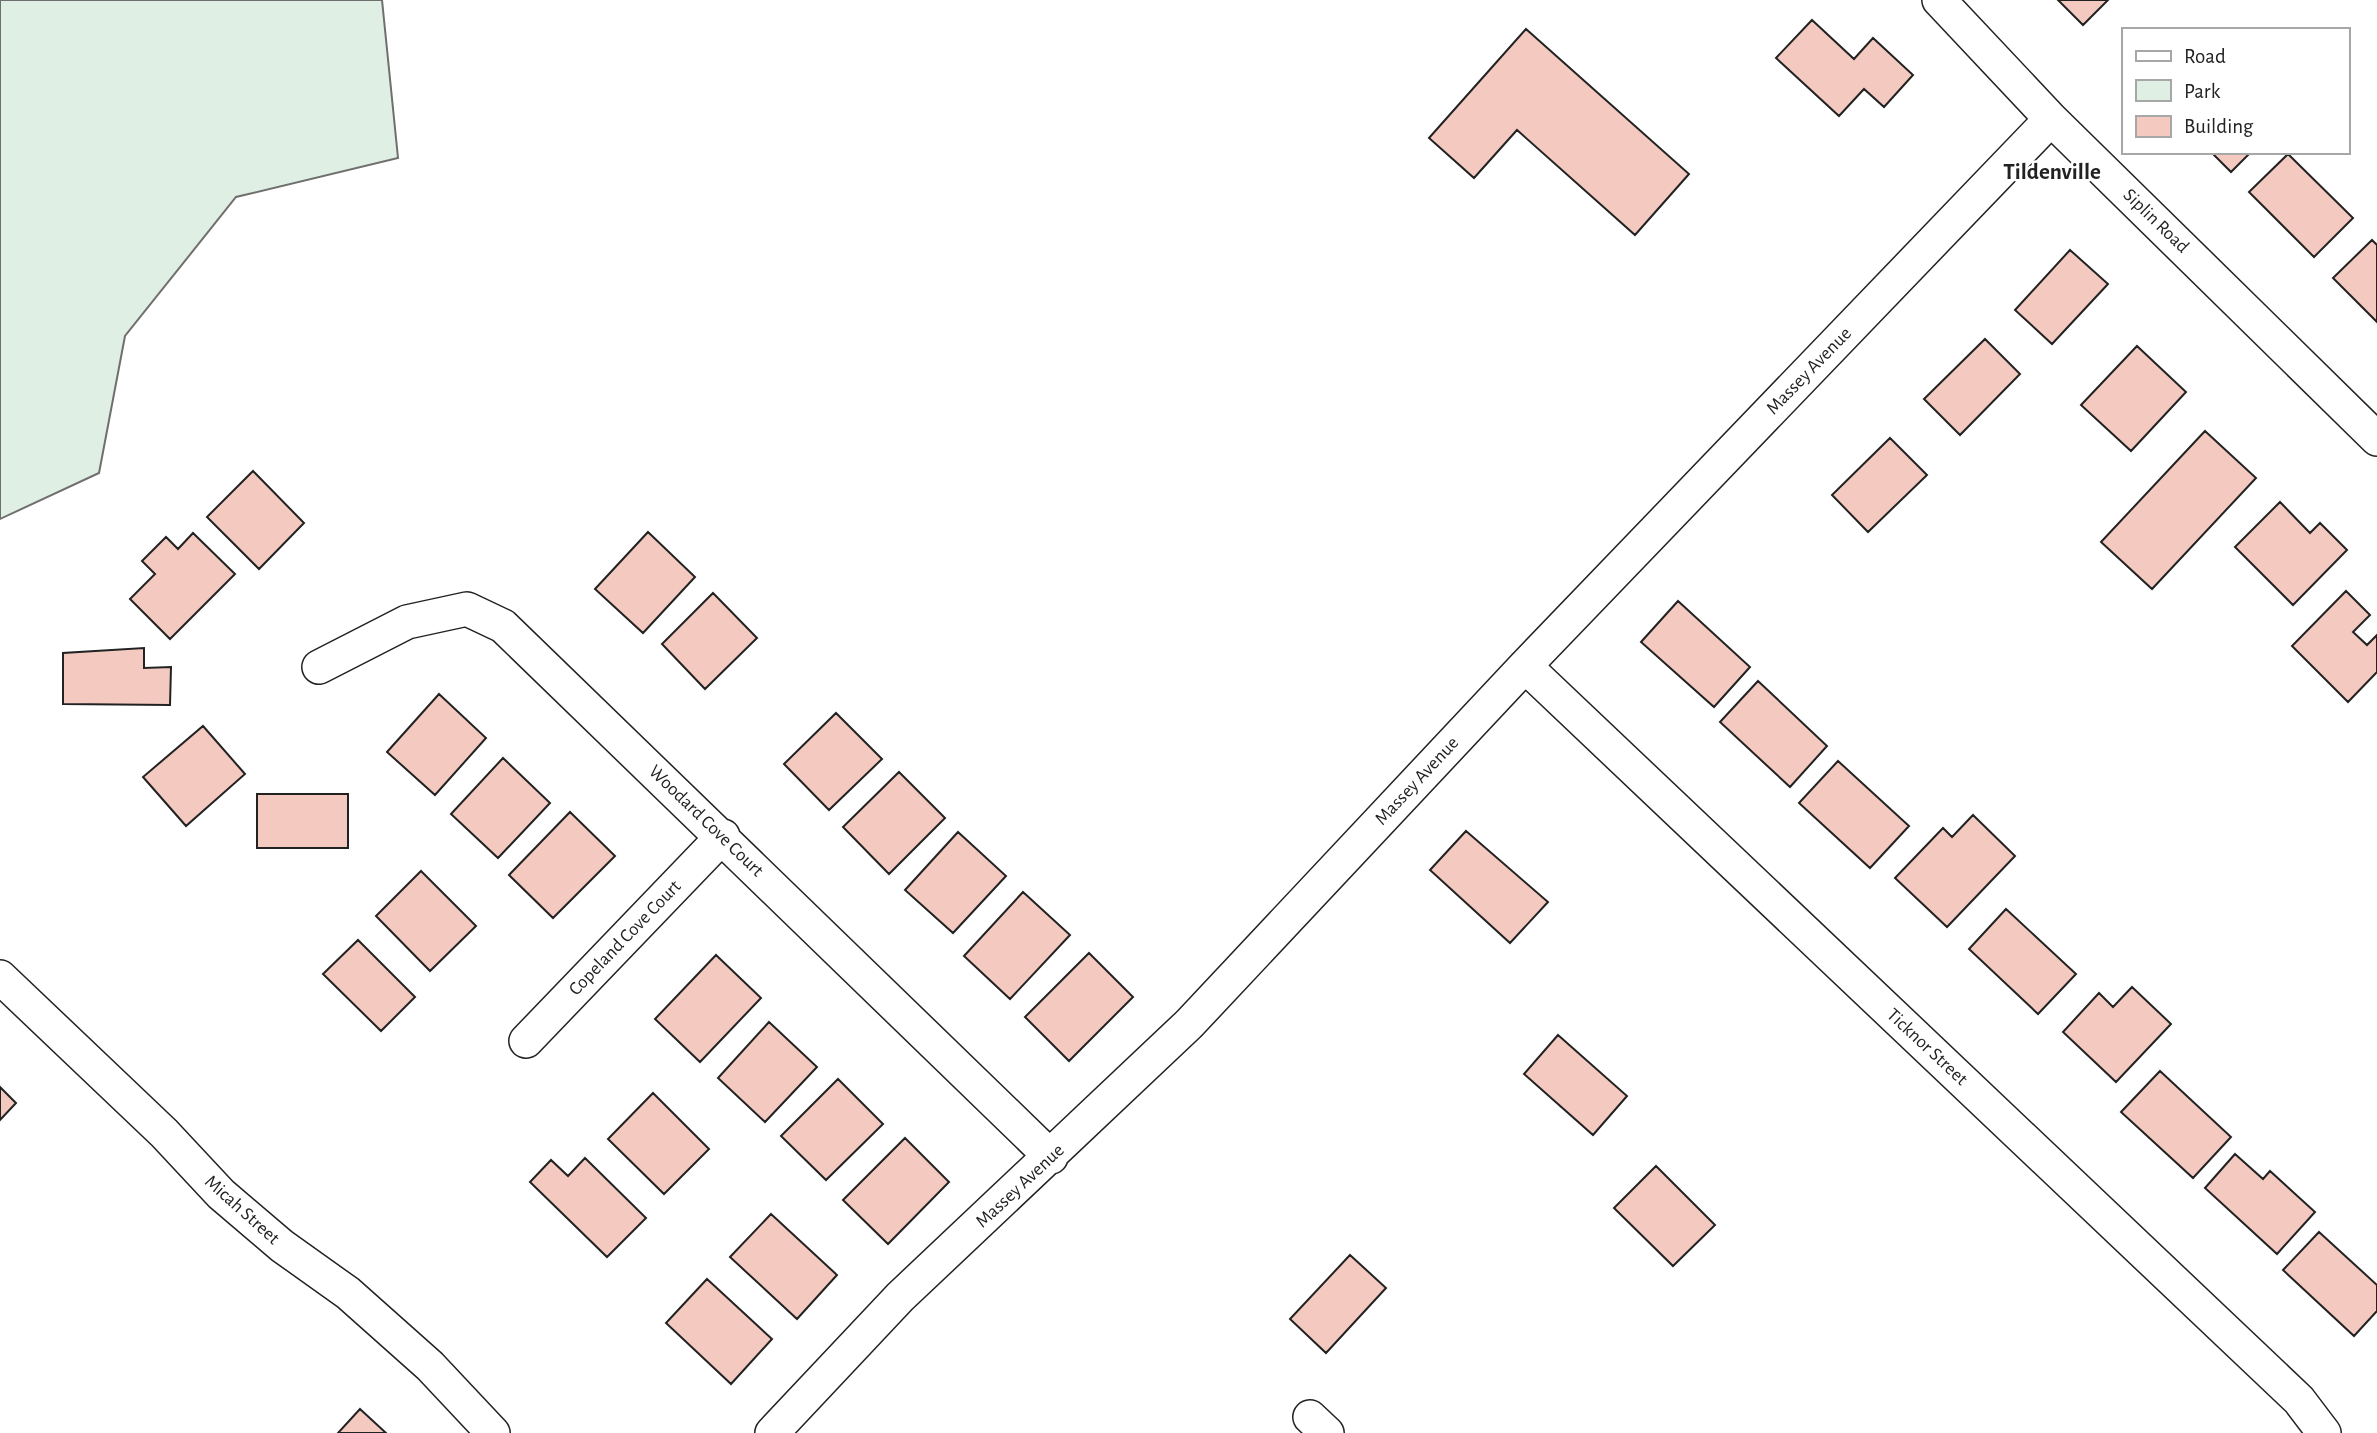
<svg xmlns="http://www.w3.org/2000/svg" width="2377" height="1433" font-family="'Alegreya Sans',sans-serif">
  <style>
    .green { fill: #e0efe3; stroke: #6f6f6f; stroke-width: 2 }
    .building { fill: #f3c9c0; stroke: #222; stroke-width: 2 }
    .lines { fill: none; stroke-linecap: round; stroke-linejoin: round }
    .street-casing { stroke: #222; stroke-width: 36 }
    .street { stroke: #fff; stroke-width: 33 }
    .labels { text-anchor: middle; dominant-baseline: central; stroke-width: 5; stroke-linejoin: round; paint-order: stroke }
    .street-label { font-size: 19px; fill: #222; stroke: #fff }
    .quarter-label { font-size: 23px; font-weight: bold; fill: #222; stroke: #fff }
  </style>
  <rect width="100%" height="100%" fill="#fff"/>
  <!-- green -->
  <path class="green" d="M0 0H382L398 158 236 197 125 336 99 473 0 519Z"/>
  <!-- building -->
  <path class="building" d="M2058 0H2108L2083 25Z
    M1812 20 1854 59 1873 38 1913 75 1884 107 1864 89 1839 116 1776 58Z
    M1526 29 1689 174 1635 235 1517 130 1474 178 1429 138Z
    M2211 152H2251L2231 172Z
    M2288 154 2353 218 2314 257 2249 192Z
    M2372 240 2377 245V322L2333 278Z
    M2070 250 2108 284 2052 344 2015 310Z
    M1985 339 2020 374 1960 435 1924 399Z
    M2137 346 2186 392 2131 451 2081 405Z
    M2205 431 2256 478 2152 589 2101 542Z
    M1890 438 1927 475 1868 532 1832 495Z
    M253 471 304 523 259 569 207 517Z
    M2280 502 2310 533 2320 523 2347 550 2293 605 2235 547Z
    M648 532 695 577 643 633 595 589Z
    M193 533 235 574 170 639 130 599 155 574 142 561 166 537 178 549Z
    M2346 591 2370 615 2353 632 2367 645 2377 635V672L2348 702 2292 646Z
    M713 593 757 638 705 689 662 644Z
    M1678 601 1750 667 1714 707 1641 642Z
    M144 648V668L171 667 170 705 63 704V653Z
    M1758 681 1827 746 1790 787 1720 722Z
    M439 694 486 738 435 795 387 752Z
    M836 713 882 759 829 810 784 764Z
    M203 726 245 774 186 826 143 777Z
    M503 758 550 803 498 858 451 814Z
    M1838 761 1909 826 1870 868 1799 803Z
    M899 772 945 818 889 874 843 827Z
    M257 794H348V848H257Z
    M570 812 615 856 553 918 509 875Z
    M1973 815 2015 856 1947 927 1895 878 1943 828 1952 837Z
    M1466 831 1548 902 1510 943 1430 870Z
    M958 832 1006 876 953 933 905 890Z
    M421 871 476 926 430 971 376 916Z
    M1023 892 1070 935 1010 999 964 956Z
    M2006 909 2076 974 2038 1014 1969 949Z
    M358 940 415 997 381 1031 323 974Z
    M1089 953 1133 997 1069 1061 1025 1017Z
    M716 955 761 998 700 1062 655 1019Z
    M2132 987 2171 1024 2116 1082 2063 1032 2099 993 2113 1007Z
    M769 1022 817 1067 765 1122 718 1078Z
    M1558 1035 1627 1096 1593 1135 1524 1074Z
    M2160 1071 2231 1137 2193 1178 2121 1112Z
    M838 1079 883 1124 826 1180 781 1136Z
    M0 1087 16 1103 0 1120Z
    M653 1093 709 1149 664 1194 608 1139Z
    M905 1138 949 1182 888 1244 843 1200Z
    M2235 1154 2263 1179 2270 1171 2315 1212 2277 1254 2205 1188Z
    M585 1158 646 1218 607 1257 530 1182 551 1160 568 1176Z
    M1656 1166 1715 1225 1673 1266 1614 1208Z
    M771 1214 837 1275 797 1319 730 1257Z
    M2319 1232 2377 1285V1311L2354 1336 2283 1270Z
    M1350 1255 1386 1288 1326 1353 1290 1319Z
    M707 1279 772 1339 731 1384 666 1323Z
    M360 1409 386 1433H338Z"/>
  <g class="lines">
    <defs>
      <path id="street" d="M1939 0 2051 119 2377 439
        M1525 666 2299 1400 2324 1433
        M319 667 407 622 467 609 503 626 1051 1157
        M0 977 164 1133 221 1194 282 1246 348 1293 430 1366 493 1433
        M526 1041 723 836
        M1310 1417 1327 1433
        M772 1433 900 1297 1189 1024 1525 666 2051 119"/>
    </defs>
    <!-- street casing -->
    <use href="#street" class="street-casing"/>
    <!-- street -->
    <use href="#street" class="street"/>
  </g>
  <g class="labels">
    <!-- street labels -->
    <g class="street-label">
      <text transform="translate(2156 221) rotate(44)">Siplin Road</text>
      <text transform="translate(1809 371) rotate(-46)">Massey Avenue</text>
      <text transform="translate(1417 781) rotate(-47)">Massey Avenue</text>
      <text transform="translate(706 821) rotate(44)">Woodard Cove Court</text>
      <text transform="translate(625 938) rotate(-46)">Copeland Cove Court</text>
      <text transform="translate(1927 1047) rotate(43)">Ticknor Street</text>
      <text transform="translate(1020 1186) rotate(-43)">Massey Avenue</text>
      <text transform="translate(242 1210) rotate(42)">Micah Street</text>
    </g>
    <!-- quarter labels -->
    <g class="quarter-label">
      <text x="2052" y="172">Tildenville</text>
    </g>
  </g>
  <!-- legend -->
  <rect x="2122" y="28" width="228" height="126" fill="#ffffff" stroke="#a7a7a7" stroke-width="2"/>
  <rect x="2136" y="51" width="35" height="10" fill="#ffffff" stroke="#a7a7a7" stroke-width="2"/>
  <text x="2184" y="63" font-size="21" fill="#222222">Road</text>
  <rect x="2136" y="80" width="35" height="21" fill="#e0efe3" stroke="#a7a7a7" stroke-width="2"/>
  <text x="2184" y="98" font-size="21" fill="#222222">Park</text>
  <rect x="2136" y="116" width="35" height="21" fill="#f3c9c0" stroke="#a7a7a7" stroke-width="2"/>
  <text x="2184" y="133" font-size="21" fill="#222222">Building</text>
</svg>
